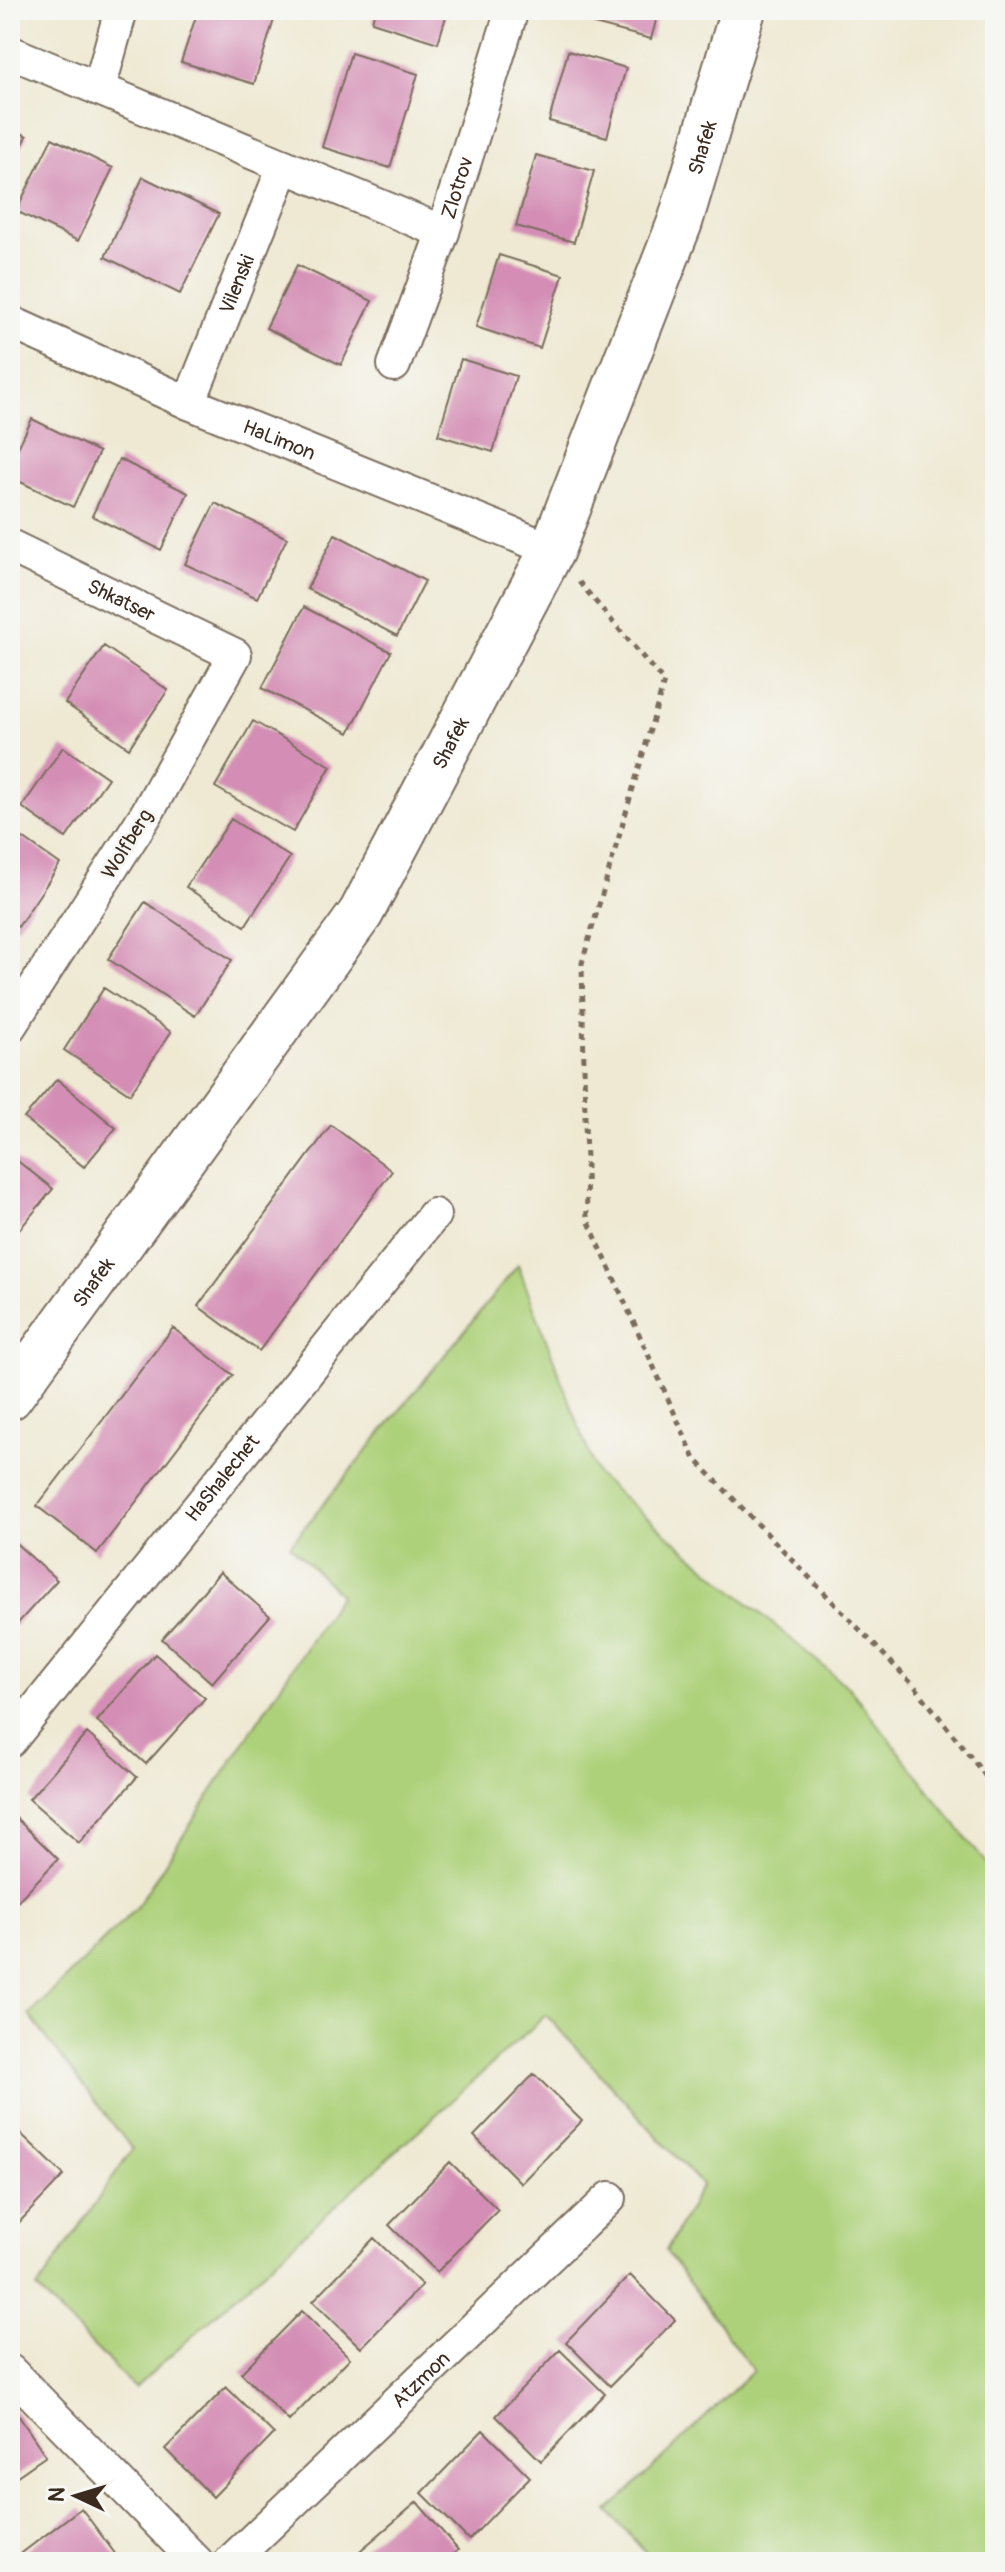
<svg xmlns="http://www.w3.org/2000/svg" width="1005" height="2572" font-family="Pangolin,sans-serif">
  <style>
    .green { fill: #add17a; stroke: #747e4c; stroke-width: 2 }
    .building { fill: #d48eb5 }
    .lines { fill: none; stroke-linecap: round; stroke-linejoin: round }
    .street-casing { stroke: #7a6d5d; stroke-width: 36 }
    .secondary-casing { stroke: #7a6d5d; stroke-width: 48 }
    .path { stroke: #7a6d5d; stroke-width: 5; stroke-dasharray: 6 6; stroke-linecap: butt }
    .street { stroke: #fff; stroke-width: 32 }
    .secondary { stroke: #fff; stroke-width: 44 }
    .labels { text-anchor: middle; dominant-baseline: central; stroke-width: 6; stroke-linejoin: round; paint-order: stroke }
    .street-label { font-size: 20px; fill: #3b2a1e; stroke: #f6f6f2 }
  </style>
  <rect width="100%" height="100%" fill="#f6f6f2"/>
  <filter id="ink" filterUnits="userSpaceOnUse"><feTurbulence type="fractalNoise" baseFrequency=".0125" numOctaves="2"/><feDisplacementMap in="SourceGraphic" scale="16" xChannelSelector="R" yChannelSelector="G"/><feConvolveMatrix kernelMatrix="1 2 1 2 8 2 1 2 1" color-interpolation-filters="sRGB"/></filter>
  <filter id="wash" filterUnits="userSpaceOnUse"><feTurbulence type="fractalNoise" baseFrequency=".006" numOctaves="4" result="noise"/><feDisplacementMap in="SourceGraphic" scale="32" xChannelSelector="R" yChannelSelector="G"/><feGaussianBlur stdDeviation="1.8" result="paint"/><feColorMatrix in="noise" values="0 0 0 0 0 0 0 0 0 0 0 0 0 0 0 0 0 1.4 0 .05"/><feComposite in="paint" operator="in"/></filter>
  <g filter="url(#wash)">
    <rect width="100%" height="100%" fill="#efe9d3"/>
    <!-- green -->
    <path class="green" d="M518 1265 597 1475 850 1689 995 1875V2562H654L608 2511 753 2371 666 2251 702 2185 546 2015 135 2388 37 2289 132 2149 29 2015 136 1908 340 1595 290 1545Z"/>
    <g id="blocks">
      <!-- building -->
      <path class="building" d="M198 10H277L254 84 181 62Z
        M375 10H448L438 43 372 22Z
        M586 10H659L651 39 583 21Z
        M568 51 626 68 607 137 549 121Z
        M351 53 418 74 390 168 322 147Z
        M10 127 27 136 10 172Z
        M52 138 113 168 78 241 16 211Z
        M536 155 594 171 574 242 516 226Z
        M143 177 219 214 180 294 105 257Z
        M499 255 563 275 540 348 476 327Z
        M297 265 372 301 341 365 266 328Z
        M461 359 516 376 493 452 438 435Z
        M32 419 99 452 73 507 10 477V464Z
        M119 459 188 493 161 550 92 516Z
        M215 503 287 538 257 598 185 564Z
        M335 534 425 581 397 636 307 589Z
        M304 607 391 652 349 733 262 688Z
        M104 646 168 690 129 748 65 703Z
        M253 721 331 766 293 832 215 787Z
        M63 747 108 778 66 838 22 807Z
        M231 819 290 857 245 926 186 887Z
        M10 829 60 864 18 927 10 922Z
        M145 902 232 960 195 1016 108 959Z
        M104 988 171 1032 130 1094 64 1050Z
        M57 1079 116 1128 84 1167 24 1118Z
        M331 1125 392 1171 259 1351 198 1306Z
        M10 1155 53 1189 10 1241Z
        M173 1328 233 1375 97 1553 37 1506Z
        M10 1538 57 1580 10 1632Z
        M220 1572 270 1616 212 1683 162 1639Z
        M155 1654 205 1698 146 1764 97 1721Z
        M87 1733 137 1777 79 1843 29 1799Z
        M12 1814 58 1859 10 1909V1816Z
        M534 2074 582 2121 521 2183 474 2136Z
        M15 2128 64 2175 10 2232V2134Z
        M450 2162 498 2210 437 2272 389 2225Z
        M374 2238 422 2285 361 2348 313 2301Z
        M630 2275 675 2320 610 2386 566 2342Z
        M302 2311 350 2358 289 2421 241 2373Z
        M560 2350 605 2394 541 2461 496 2416Z
        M226 2387 274 2434 213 2497 165 2449Z
        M10 2403 46 2456 10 2481Z
        M483 2430 530 2477 469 2540 422 2493Z
        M417 2502 458 2550 444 2562H347Z
        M81 2508 119 2559 115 2562H10Z"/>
    </g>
  </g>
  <g filter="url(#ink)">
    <use href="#blocks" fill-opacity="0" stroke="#7a6d5d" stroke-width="2"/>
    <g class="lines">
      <defs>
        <g id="street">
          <path d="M10 52 443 232"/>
          <path d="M99 89 121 10"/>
          <path id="s1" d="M10 322 189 403 552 550"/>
          <path id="s2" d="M394 365 443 232 512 10"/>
          <path id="s3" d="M189 403 284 166"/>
          <path id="s4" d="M10 546 235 655 147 813 10 1026"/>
          <path id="s5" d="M10 1741 434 1215"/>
          <path d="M10 2371 197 2562"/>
          <path id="s6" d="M230 2562 610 2198"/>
        </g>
        <g id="secondary">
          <path id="s7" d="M10 1397 361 913 552 550 680 222 743 10"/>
        </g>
      </defs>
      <!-- street casing -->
      <use href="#street" class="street-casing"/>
      <!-- secondary casing -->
      <use href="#secondary" class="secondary-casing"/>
      <!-- path -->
      <path class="path" d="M579 582 664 682 582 963 587 1218 695 1459 917 1689 995 1788"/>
      <!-- street -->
      <use href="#street" class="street"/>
      <!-- secondary -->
      <use href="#secondary" class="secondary"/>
    </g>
  </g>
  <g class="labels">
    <!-- street labels -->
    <g class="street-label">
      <text stroke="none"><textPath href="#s7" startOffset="1438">Shafek</textPath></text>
      <text stroke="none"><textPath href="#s2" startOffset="188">Zlotrov</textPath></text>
      <text stroke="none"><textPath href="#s3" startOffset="128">Vilenski</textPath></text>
      <text stroke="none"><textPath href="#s1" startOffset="294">HaLimon</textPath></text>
      <text stroke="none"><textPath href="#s4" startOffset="124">Shkatser</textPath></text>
      <text stroke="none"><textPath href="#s7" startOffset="790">Shafek</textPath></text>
      <text transform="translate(127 844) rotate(-58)">Wolfberg</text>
      <text stroke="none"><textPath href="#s7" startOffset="142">Shafek</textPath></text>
      <text stroke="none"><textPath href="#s5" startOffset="338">HaShalechet</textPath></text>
      <text stroke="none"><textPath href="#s6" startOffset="264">Atzmon</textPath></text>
    </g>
  </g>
  <!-- margin -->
  <rect width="1005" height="2572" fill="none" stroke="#f6f6f2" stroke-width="40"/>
  <!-- north arrow -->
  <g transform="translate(76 2496) rotate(274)" stroke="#f6f6f2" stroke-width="6" paint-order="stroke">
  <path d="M0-6L14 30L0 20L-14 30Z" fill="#3b2a1e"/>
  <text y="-12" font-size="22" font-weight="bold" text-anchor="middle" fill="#3b2a1e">N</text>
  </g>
</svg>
